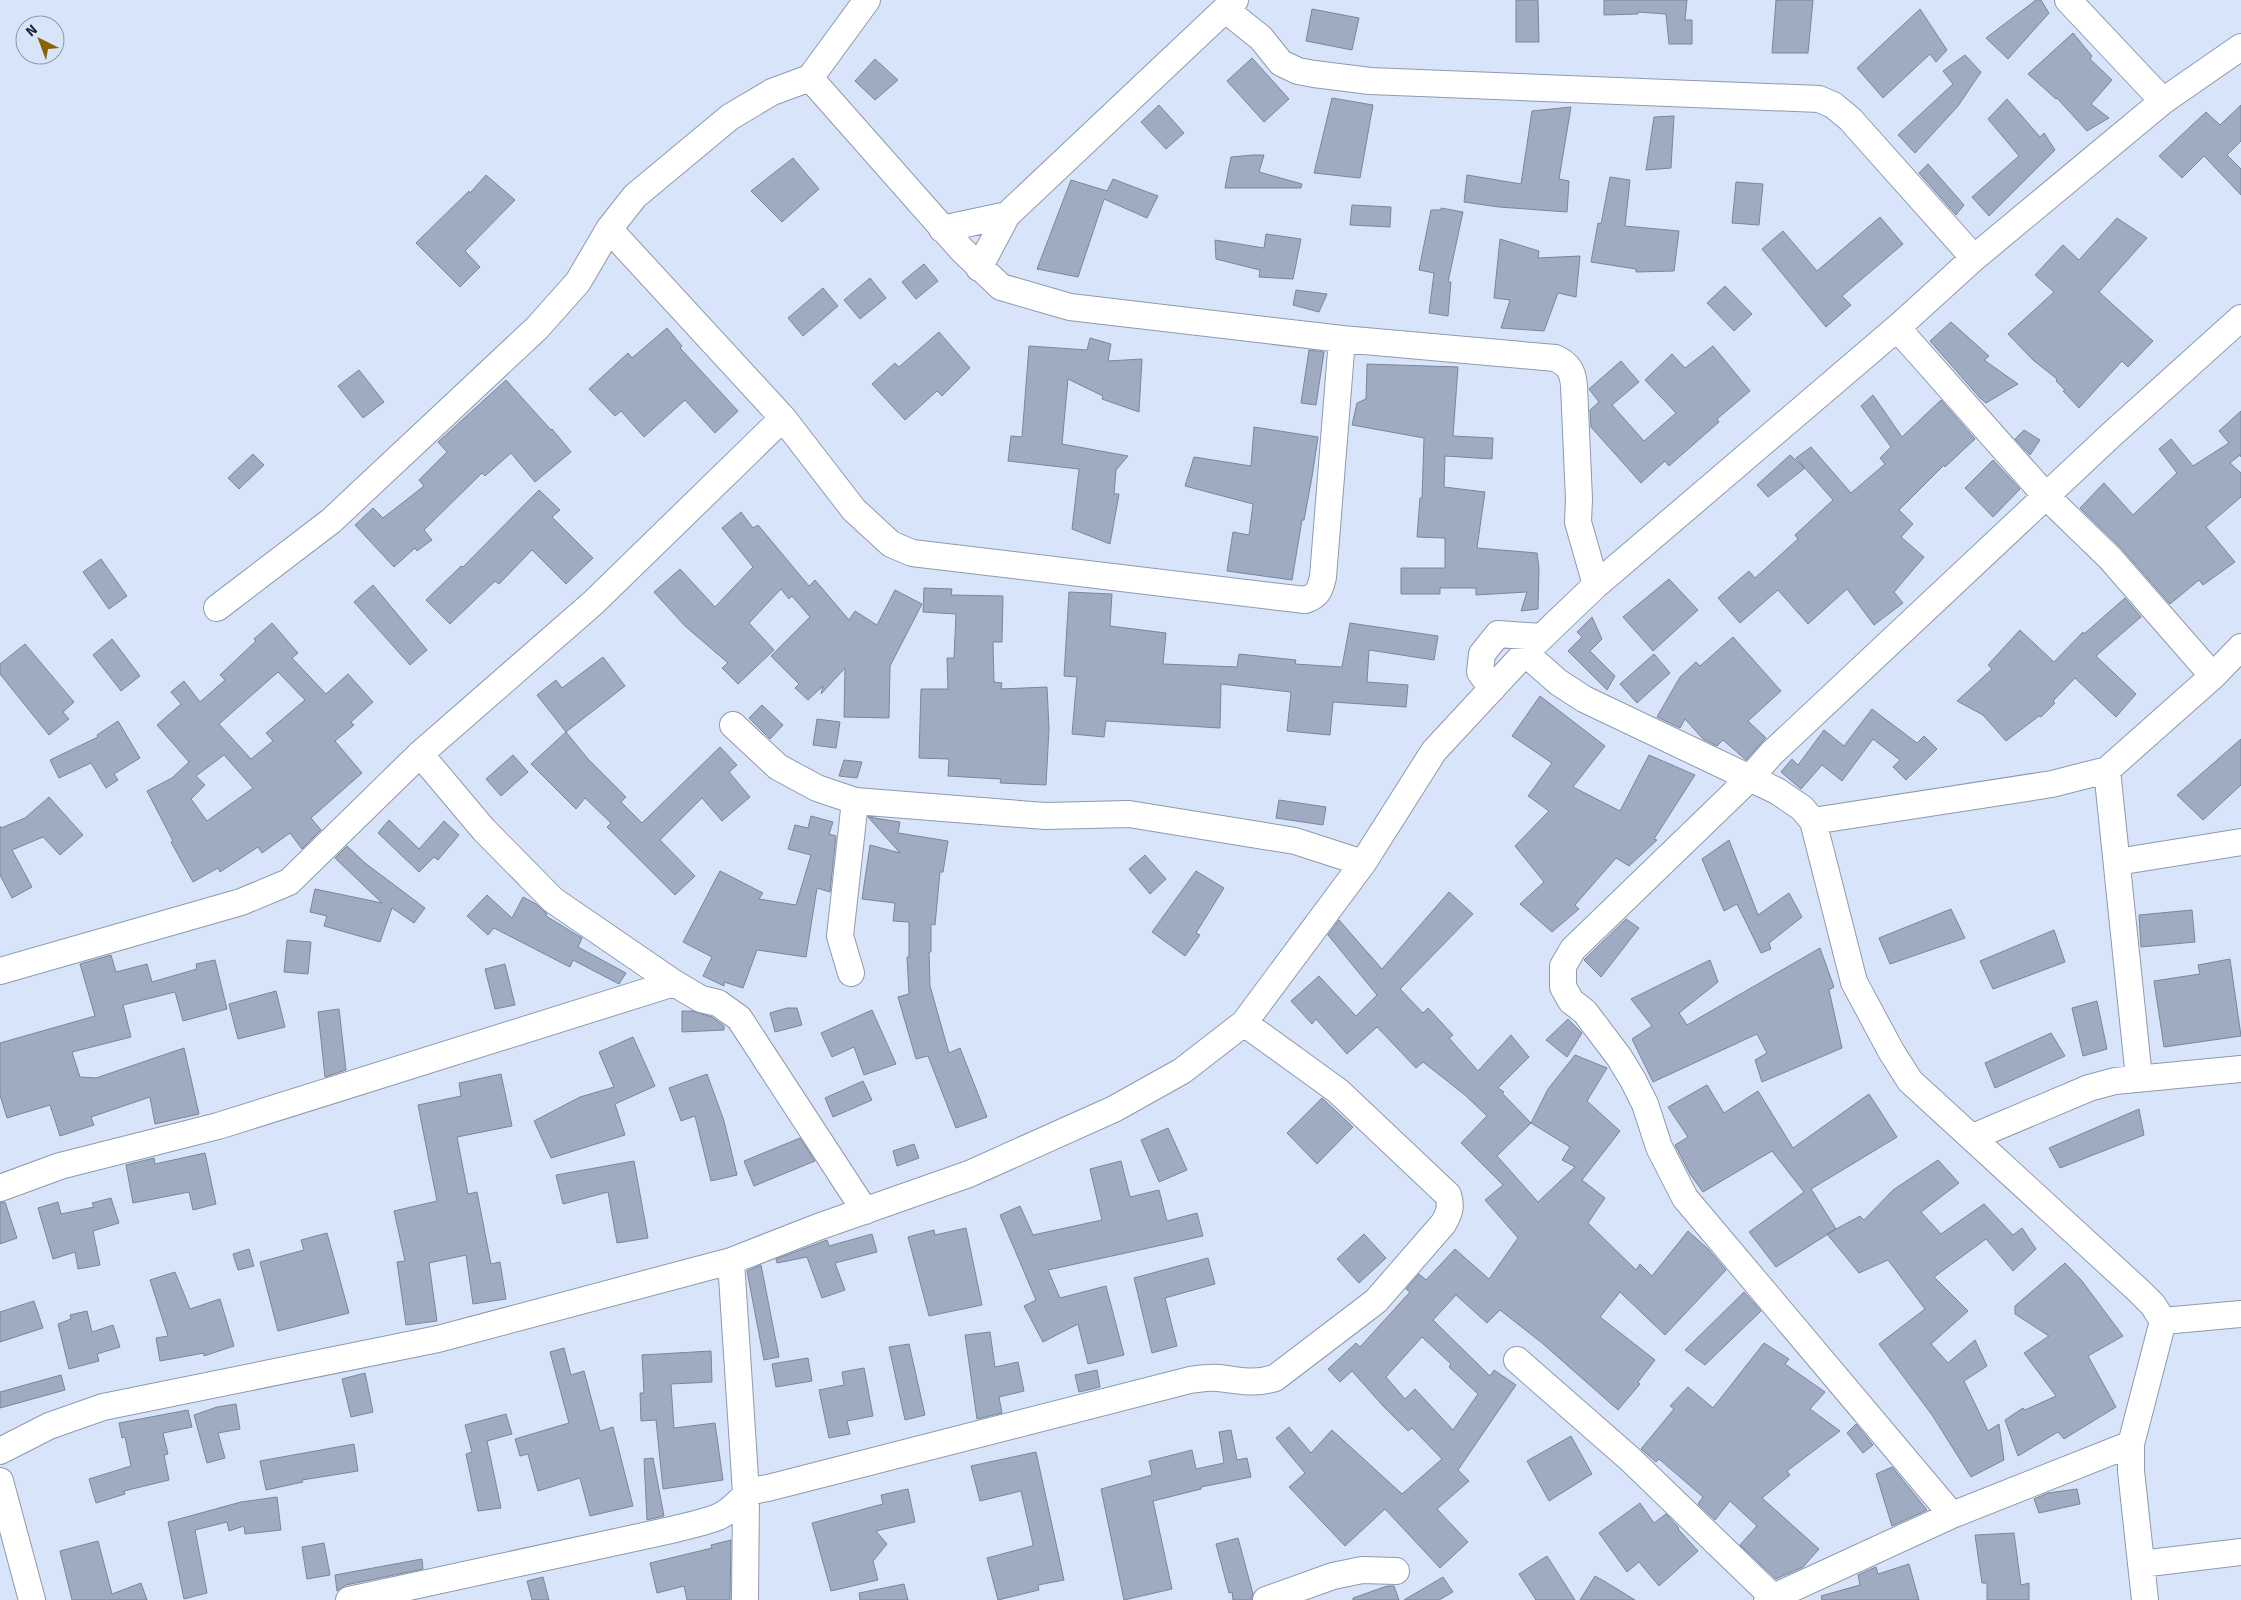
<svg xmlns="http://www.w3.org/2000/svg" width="2241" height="1600" font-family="Signika,sans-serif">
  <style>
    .building { fill: #9fabc0; stroke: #7a869a; fill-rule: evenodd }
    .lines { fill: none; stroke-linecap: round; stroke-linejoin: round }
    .minor-casing { stroke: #8e9aae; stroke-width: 28 }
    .minor { stroke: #fff; stroke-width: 26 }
  </style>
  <rect width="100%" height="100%" fill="#d7e4fa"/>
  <!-- building -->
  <path class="building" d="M1516 0H1538L1539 42H1516Z
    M1604 0H1687L1685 20H1692V44H1669L1666 14 1638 12V14L1604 15Z
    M1776 0H1813L1808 53H1772Z
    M2036 0H2041L2049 13 2008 59 1986 38Z
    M1312 9 1359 18 1352 50 1306 41Z
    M1920 9 1947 50 1936 62 1930 54 1883 98 1857 68Z
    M2073 33 2092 56 2090 59 2112 80 2091 104 2109 118 2087 131 2057 98 2056 99 2028 74Z
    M1965 55 1981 72 1958 106 1915 153 1898 135 1953 84 1943 71Z
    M1252 58 1289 99 1264 122 1227 81Z
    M875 59 898 80 875 100 855 81Z
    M1332 98 1373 105 1360 178 1314 173Z
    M2007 99 2040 137 2044 133 2055 150 1989 216 1972 197 2019 156 1988 119Z
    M1159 105 1184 133 1166 149 1141 122Z
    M2241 105V141L2227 155 2241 169V195L2204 156 2182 178 2159 156 2206 112 2220 125Z
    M1571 107 1559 179 1569 181 1567 212 1499 207 1464 202 1467 175 1521 184 1532 111Z
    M1674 116 1671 168 1646 170 1654 117Z
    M1253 155H1264L1259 172 1302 184 1301 188H1225L1231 157Z
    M793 158 819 189 782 222 751 191Z
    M1928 164 1964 205 1956 215 1919 173Z
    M486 175 515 200 465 251 480 267 460 287 416 243 469 191 470 193Z
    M1610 177 1630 180 1625 226 1679 231 1674 271 1636 272V269L1591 262 1598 223 1601 224Z
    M1113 179 1158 196 1147 218 1104 199 1078 277 1037 269 1071 180 1107 191Z
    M1736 182 1763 184 1759 225 1732 223Z
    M1352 205 1391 207 1390 227 1350 225Z
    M1441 208 1463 212 1448 282H1451L1448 316 1429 313 1434 273 1419 270 1431 210H1441Z
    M1880 217 1903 244 1842 296 1851 305 1826 327 1762 249 1783 231 1817 271Z
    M2117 218 2147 238 2099 292 2153 341 2128 367 2122 361 2079 408 2063 391 2065 390 2056 381 2057 379 2033 360 2008 334 2054 292 2035 275 2063 245 2079 260Z
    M1266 234 1301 239 1293 279 1259 277 1260 270 1216 259 1215 240 1264 248Z
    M1500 239 1539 251 1538 258 1580 256 1576 297 1558 293 1544 331 1501 328 1510 300 1494 298Z
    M924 264 938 281 916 299 902 282Z
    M870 278 886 298 860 319 844 300Z
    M1725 286 1752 314 1734 331 1707 303Z
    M823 288 838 306 803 336 788 318Z
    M1296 290 1327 294 1319 312 1293 305Z
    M1951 322 1989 356 1984 360 2018 384 1986 403 1980 398 1930 341Z
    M667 328 682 346 680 348 738 411 715 433 685 400 644 437 621 411 615 416 589 389 628 353 632 358Z
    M939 332 970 368 942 396 937 391 905 420 872 384 895 363 899 367Z
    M1090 338 1111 344 1108 361 1142 359 1139 412 1102 399 1103 396 1068 379 1062 444 1128 456 1116 470 1114 494H1119L1110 544 1072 529 1079 469 1008 461 1011 436 1022 437 1029 346 1087 350Z
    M1713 346 1750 391 1717 419 1719 422 1669 466 1665 461 1641 483 1591 427 1590 410 1599 402 1589 389 1621 361 1639 382 1612 405 1644 441 1676 413 1645 380 1672 354 1685 368Z
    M1309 350 1324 352 1316 405 1301 403Z
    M1367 364 1458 367 1453 436 1493 438 1492 459 1445 456 1444 487 1485 492 1477 548 1537 553 1539 568 1538 609 1521 611 1527 592 1476 595V588H1440V594H1401V568H1445V538L1417 537 1420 498H1422L1424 438 1352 425 1357 403 1366 399Z
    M359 370 384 402 363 418 338 386Z
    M506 380 551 430 552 429 571 452 535 482 511 453 485 476 482 473 424 530 432 540 417 551 415 548 394 567 355 525 373 508 383 518 424 486 419 480 447 452 438 442Z
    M1873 395 1902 437 1941 400 1975 439 1945 467 1944 465 1899 510 1913 524 1901 537 1924 557 1894 592 1903 603 1874 625 1847 589 1808 624 1778 590 1740 623 1718 598 1749 571 1755 578 1798 539 1795 535 1833 500 1796 458 1811 447 1851 493 1885 464 1880 458 1891 447 1861 406Z
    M2241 411V457L2240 455 2230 463 2241 473V497L2206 527 2235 562 2203 585 2199 580 2170 604 2121 548 2080 508 2104 483 2133 515 2177 473 2159 449 2171 439 2193 466 2229 443 2219 431Z
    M1254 427 1318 437 1312 477 1304 520H1302L1292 580 1227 571 1233 532 1249 535 1253 504 1185 486 1194 457 1251 466Z
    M2024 430 2040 440 2030 455 2015 439Z
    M253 454 264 465 239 489 228 478Z
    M1790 455 1805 468 1768 497 1757 485Z
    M1993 460 2020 489 1993 517 1965 488Z
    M539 490 560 510 552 517 593 558 566 584 532 550 499 584 495 581 450 624 426 600 461 566 463 567Z
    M741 512 753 528 758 525 809 586 815 580 849 620 855 611 877 625 895 590 922 604 890 666 889 718 844 717 845 668 821 694 823 686 808 700 795 688 799 684 771 656 810 617 792 596 789 599 781 589 749 623 774 650 738 684 722 668 728 663 685 626 654 592 680 569 715 607 753 567 722 528Z
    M101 559 127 596 109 609 83 572Z
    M1669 579 1698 610 1653 651 1623 617Z
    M373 585 427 650 410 665 354 602Z
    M924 588 952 589 951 595 1003 596 1002 642H993L994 682 1002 683 1001 689 1047 687 1049 729 1046 785 1000 783 1001 779 948 776 949 759 919 758 921 689H948L947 658H954L956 614 923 612Z
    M1069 592 1112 594 1110 626 1166 633 1163 664 1237 667 1239 654 1296 660 1295 664 1342 667 1350 623 1438 636 1434 660 1369 650 1367 682 1408 685 1406 707 1333 702 1330 735 1287 731 1291 692 1221 684 1220 728 1106 721 1104 737 1072 734 1077 677 1064 676Z
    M2125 598 2141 617 2096 656 2136 694 2116 717 2075 678 2053 701 2055 703 2041 717 2039 716 2006 741 1983 715 1957 701 1992 669 1988 665 2020 630 2054 662 2083 632 2084 634Z
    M1592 617 1602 639 1590 651 1615 676 1607 690 1568 651 1582 637 1577 632Z
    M272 623 298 653 292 658 326 694 348 674 373 702 351 722 354 725 335 741 362 773 311 818 321 830 302 849 290 833 262 853 258 847 220 872 218 868 193 882 171 842 173 841 147 791 172 778 189 762 157 725 181 704 171 692 184 681 200 702 225 680 220 675 256 641 254 639ZM278 672 305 700 266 733 273 741 251 759 219 724ZM224 755 253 788 207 821 191 799 205 785 196 776Z
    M1733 637 1781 691 1748 721 1766 738 1746 760 1723 740 1717 746 1703 739 1685 719 1680 728 1657 717 1680 677 1696 662 1700 666Z
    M112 639 140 676 121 691 93 655Z
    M25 644 74 702 63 712 69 719 49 735 0 674V664Z
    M1654 654 1670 673 1637 703 1620 684Z
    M603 657 625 686 566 732 537 695 556 680 562 688Z
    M1540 696 1605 746 1573 787 1620 811 1649 755 1695 775 1654 839 1657 840 1629 866 1616 858 1575 905 1579 909 1552 932 1520 904 1544 882 1515 846 1549 811 1528 796 1552 763 1512 736Z
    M762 705 783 725 770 739 749 718Z
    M1872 709 1917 743 1924 736 1937 749 1906 780 1893 767 1900 760 1873 739 1842 781 1822 765 1801 789 1781 772 1792 759 1798 765 1824 730 1844 746Z
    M817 719 840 722 836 748 813 745Z
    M118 721 140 758 114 774 118 780 106 788 91 763 59 778 50 760 98 737 97 735Z
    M566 732 588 759 626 797 621 802 642 823 720 747 737 765 729 772 750 797 722 821 702 798 660 840 695 876 675 895 607 827 611 823 585 798 576 809 531 764Z
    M2241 739V785L2203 820 2177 795Z
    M513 755 528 772 501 796 486 779Z
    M844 760 862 762 857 778 839 776Z
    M49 797 83 835 60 855 43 837 12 850 32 887 12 898 0 875V826L1 828 25 818Z
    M1279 800 1326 807 1323 825 1276 818Z
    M811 816 833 822 829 834 836 836 830 892 817 888 806 957 757 950 743 988 724 982V986L703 976 712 957 683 942 720 871 763 893 759 899 796 905 811 855 788 849 795 825 808 828Z
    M868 817 900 822 898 833 948 841 943 872H940L935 925 931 924V952H929L930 986 949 1053 960 1048 987 1117 956 1128 928 1056 916 1059 898 997 909 994 907 957H909V922L893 921 895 903 862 899 870 845 900 853Z
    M389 820 419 849 444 821 459 835 438 860 434 857 419 872 378 833Z
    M1729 840 1758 915 1789 893 1802 917 1769 943 1771 949 1761 953 1737 904 1724 911 1702 859Z
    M347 846 365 863 425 908 414 923 392 908 380 942 324 926 327 916 310 912 315 889 382 903 335 858Z
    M1145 855 1166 879 1150 894 1129 869Z
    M1196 871 1224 888 1196 933 1200 935 1185 956 1152 932Z
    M1449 892 1473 914 1400 989 1423 1013 1428 1008 1453 1035 1449 1038 1478 1071 1511 1035 1529 1057 1498 1088 1504 1092 1502 1093 1531 1123 1548 1089 1575 1055 1607 1068 1587 1101 1620 1131 1582 1180 1605 1198 1588 1223 1636 1270 1640 1264 1652 1276 1688 1231 1708 1249 1726 1270 1665 1335 1620 1292 1600 1317 1655 1360 1638 1382 1640 1384 1618 1410 1542 1343 1500 1310 1487 1323 1456 1295 1433 1320 1490 1376 1494 1370 1516 1385 1458 1470 1469 1481 1437 1509 1468 1542 1440 1568 1385 1509 1345 1546 1289 1487 1305 1473 1276 1438 1289 1427 1311 1453 1332 1430 1402 1494 1442 1459 1412 1428 1408 1431 1384 1407 1352 1371 1340 1382 1328 1369 1356 1343 1360 1347 1410 1292 1406 1289 1419 1274 1426 1280 1455 1249 1489 1279 1518 1238 1485 1200 1503 1185 1461 1143 1487 1116 1465 1095 1423 1062 1416 1068 1377 1027 1347 1054 1316 1019 1312 1024 1291 1001 1319 976 1356 1016 1377 995 1328 935 1339 920 1382 969ZM1531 1123 1570 1147 1562 1160 1575 1167 1538 1202 1497 1156ZM1422 1337 1451 1364 1449 1367 1478 1394 1453 1430 1415 1389 1405 1399 1386 1377Z
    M487 895 512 918 523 897 536 904 547 914 546 916 582 938 578 947 626 973 619 984 573 960 570 967 560 962 494 928 488 935 467 916Z
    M1951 909 1965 938 1890 964 1879 938Z
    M2192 910 2195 942 2141 947 2139 915Z
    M1626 919 1639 928 1601 977 1584 960Z
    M2054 930 2065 962 1993 989 1980 961Z
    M287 940 311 942 308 974 284 972Z
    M1820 948 1834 987 1829 990 1842 1048 1762 1082 1755 1060 1767 1053 1757 1034 1653 1082 1632 1039 1652 1026 1631 999 1710 960 1718 982 1679 1013 1687 1025Z
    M111 955 116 972 147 964 152 982 197 969 196 964 215 960 227 1009 183 1021 175 992 123 1005 131 1037 72 1052 80 1077 96 1078 184 1048 199 1114 155 1124 150 1097 91 1117 94 1125 60 1136 50 1105 7 1118 0 1095V1043L95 1016 80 964Z
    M2230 959 2241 1036 2164 1047 2154 981 2200 974 2198 965Z
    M505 964 515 1005 495 1009 485 969Z
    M276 991 285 1027 238 1039 229 1004Z
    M2097 1001 2107 1049 2083 1056 2072 1008Z
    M787 1008H797L802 1025 775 1032 770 1013Z
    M339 1009 346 1070 325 1077 318 1012Z
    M872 1010 896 1064 864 1075 854 1047 832 1057 821 1033Z
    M682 1011H692L712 1017 724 1026V1030L682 1032Z
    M1568 1019 1582 1033 1567 1057 1546 1040Z
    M2051 1033 2065 1056 1995 1088 1985 1063Z
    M633 1037 655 1086 615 1104 625 1135 551 1158 534 1121 580 1097 614 1087 599 1052Z
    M501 1074 512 1126 457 1137 468 1194 477 1192 491 1264 500 1262 506 1299 473 1304 466 1255 429 1263 437 1321 406 1325 397 1262 405 1261 394 1211 437 1201 418 1105 461 1096 459 1083Z
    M707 1074 724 1121 737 1175 711 1181 695 1116 681 1121 669 1088Z
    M863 1081 872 1100 833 1117 825 1098Z
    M1707 1085 1724 1113 1758 1091 1793 1148 1869 1094 1897 1137 1811 1189 1836 1229 1776 1267 1749 1232 1804 1192 1772 1151 1703 1192 1690 1174 1675 1145 1688 1137 1668 1107Z
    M1322 1098 1353 1127 1317 1164 1287 1133Z
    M2139 1109 2144 1135 2060 1168 2049 1148Z
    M1168 1128 1187 1170 1159 1182 1141 1140Z
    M800 1138 815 1161 754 1186 744 1161Z
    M914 1144 919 1158 897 1166 893 1151Z
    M205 1153 216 1204 193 1210 189 1192 133 1203 126 1165 154 1158 155 1164Z
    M1938 1160 1959 1183 1921 1212 1941 1234 1984 1204 2013 1235 2022 1228 2036 1249 2013 1271 1986 1239 1934 1277 1968 1311 1931 1344 1948 1363 1975 1340 1987 1366 1964 1381 1988 1431 1999 1424 2004 1460 1971 1477 1932 1415 1879 1344 1925 1309 1888 1260 1859 1273 1827 1234 1860 1216 1864 1220 1893 1190Z
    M634 1161 648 1238 617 1243 608 1192 563 1204 556 1175Z
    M1121 1161 1130 1197 1159 1190 1167 1221 1197 1213 1203 1236 1048 1270 1060 1298 1106 1286 1124 1355 1088 1364 1078 1324 1043 1342 1024 1306 1036 1300 1000 1215 1020 1206 1033 1235 1102 1220 1090 1169Z
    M111 1198 119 1223 93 1231 100 1265 78 1269 75 1252 53 1259 38 1208 58 1202 61 1214 94 1207 92 1203Z
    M5 1202 17 1238 0 1244V1203Z
    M966 1228 982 1305 929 1316 908 1237 934 1230 935 1235Z
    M327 1233 349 1313 278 1331 260 1262 304 1250 301 1240Z
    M872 1234 877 1252 835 1263 845 1290 822 1298 807 1257 777 1263 776 1259 827 1240 829 1246Z
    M1364 1234 1386 1258 1359 1283 1337 1259Z
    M249 1249 254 1266 238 1270 233 1254Z
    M1208 1258 1215 1284 1165 1298 1177 1346 1152 1353 1134 1278Z
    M2065 1263 2082 1281 2123 1336 2088 1356 2116 1407 2064 1439 2058 1432 2018 1456 2005 1420 2023 1408 2025 1410 2056 1396 2024 1353 2049 1336 2015 1314V1306Z
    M761 1265 779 1357 764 1360 747 1271Z
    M175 1272 190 1309 220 1299 234 1346 204 1356V1353L160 1361 156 1338 168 1336 150 1280Z
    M1744 1292 1761 1311 1705 1365 1685 1350Z
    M34 1301 43 1328 0 1342V1312Z
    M87 1311 92 1332 113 1325 120 1347 97 1354 99 1361 69 1369 58 1324 71 1319 70 1315Z
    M990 1332 995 1367 1018 1362 1024 1391 999 1397 1002 1413 977 1419 965 1335Z
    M1764 1343 1789 1359 1785 1364 1825 1392 1810 1409 1840 1431 1787 1471 1790 1475 1762 1498 1819 1549 1803 1567 1776 1579 1740 1545 1757 1526 1730 1501 1715 1520 1698 1504 1703 1497 1659 1459 1656 1462 1641 1449 1674 1409 1670 1406 1688 1387 1713 1408Z
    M909 1344 925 1415 905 1420 889 1347Z
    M564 1348 571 1375 584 1371 600 1431 613 1427 633 1506 590 1516 580 1478 538 1491 528 1454 520 1456 515 1439 569 1423 550 1352Z
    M711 1351 712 1382 671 1384 674 1428 715 1423 723 1480 663 1489 656 1420 641 1421 640 1393H644L642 1355Z
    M808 1358 812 1381 776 1387 772 1364Z
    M864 1368 873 1416 847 1421 850 1434 829 1438 819 1390 844 1385 842 1372Z
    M1097 1370 1100 1387 1079 1392 1075 1375Z
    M365 1373 373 1412 351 1417 342 1379Z
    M61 1375 65 1390 0 1408V1392Z
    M236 1404 240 1429 218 1433 225 1458 207 1463 194 1415 217 1407Z
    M188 1410 192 1427 163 1433 168 1454 164 1455 169 1480 124 1491 125 1494 96 1503 89 1479 131 1466 125 1437 122 1438 119 1423Z
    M506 1414 512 1434 487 1441 501 1508 478 1511 466 1454 472 1452 465 1425Z
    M1856 1424 1873 1445 1863 1453 1847 1433Z
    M1231 1430 1237 1460 1247 1458 1251 1477 1201 1487V1489L1153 1501 1172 1589 1124 1600 1101 1489 1152 1475 1149 1461 1192 1450 1196 1469 1224 1463 1219 1432Z
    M1571 1436 1592 1474 1549 1501 1527 1461Z
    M354 1444 358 1471 302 1480 303 1482 266 1490 260 1461Z
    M1036 1452 1064 1580 1038 1585 1039 1590 998 1600 987 1558 1032 1546 1033 1544 1021 1491 980 1501 971 1466Z
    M653 1458 664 1516 647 1520 644 1459Z
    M1892 1467 1927 1510 1892 1526 1876 1474Z
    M908 1489 915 1522 876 1531 887 1544 873 1561 878 1580 831 1591 812 1523 883 1504 881 1495Z
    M2077 1489 2080 1504 2039 1513 2034 1499 2048 1493Z
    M277 1497 281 1530 245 1534 244 1526 229 1531 227 1522 195 1530 207 1593 184 1599 168 1522 241 1502Z
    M1640 1503 1654 1523 1666 1514 1679 1528 1678 1529 1698 1551 1659 1586 1639 1562 1627 1572 1599 1533Z
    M2014 1533 2021 1585 2029 1583V1600H1987V1583H1982L1975 1535Z
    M1238 1538 1253 1594 1251 1600H1233L1232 1592 1229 1593 1216 1544Z
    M731 1540 730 1600H687L684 1586 657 1593 650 1563 712 1548 711 1545Z
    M98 1541 112 1594 141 1583 147 1600H72L60 1551Z
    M324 1543 330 1575 307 1579 302 1547Z
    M1547 1556 1575 1600H1536L1519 1574Z
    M422 1559 423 1569 346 1585 337 1591 335 1575Z
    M1909 1564 1919 1600H1822L1821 1596 1860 1585 1858 1575 1871 1569 1876 1567 1878 1574Z
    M1595 1576 1604 1581 1635 1600H1580Z
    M543 1577 549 1600H532L527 1581Z
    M1443 1577 1453 1592 1439 1600H1404Z
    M904 1584 908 1600H860L859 1593Z
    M1387 1586H1394L1399 1600H1353V1598Z"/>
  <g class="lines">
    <defs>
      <path id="minor" d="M2068 0 2163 101
        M1226 10 1261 38 1281 63 1298 71 1314 74 1370 81 1819 99 1833 105 1850 119 1974 258
        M810 78 962 250 1001 287 1070 307 1342 339 1555 358C1569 364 1573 372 1574 386L1579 499 1578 522 1596 585
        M609 229 783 418 854 510 891 544 912 553 1305 600C1318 596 1320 590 1323 577L1342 339
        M942 229 1007 215 1235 0
        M979 268 1007 215
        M1897 328 2046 496 2110 558 2213 676
        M217 608 331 521 537 328 578 282 609 229 635 196 730 117 772 92 810 78 867 0
        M1525 653 1558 682 1584 699 1777 791 1802 808 1813 821 1854 982 1891 1051 1910 1081 2139 1291 2153 1305 2163 1321 2241 1314
        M1492 689 1480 672 1482 654 1498 634 1542 637
        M733 725 778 767 817 788 855 801 1045 816 1129 814 1295 841 1363 863
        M420 754 484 830 553 900 674 983 701 999 718 1003 739 1018 865 1211
        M2107 770 2213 676 2241 647
        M1813 821 2052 784 2107 770 2139 1078
        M2117 862 2241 842
        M0 971 241 902 289 882 420 754 593 603 783 418
        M851 973 840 936 855 801
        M1973 1137 2089 1088 2115 1081 2241 1069
        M0 1188 60 1166 218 1126 674 983
        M731 1261 746 1493 745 1600
        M1517 1360 1630 1459 1773 1597
        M0 1451 49 1426 103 1407 438 1339 731 1261 818 1227 969 1174 1114 1109 1182 1071 1244 1023 1363 863 1434 751 1525 653 1596 585 1897 328 1974 258 2163 101 2241 47
        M0 1481 32 1600
        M1952 1515 1685 1198 1659 1147 1645 1104 1633 1080 1619 1057 1585 1012 1571 1001 1563 987V966L1573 949 1750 778 1771 754 2111 435 2241 318
        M2141 1564 2241 1552
        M349 1600 671 1530C686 1526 703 1523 718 1517 742 1506 739 1491 768 1488L1190 1380C1199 1379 1209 1377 1218 1378 1240 1380 1252 1385 1275 1378L1376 1301 1443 1224C1449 1214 1452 1207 1448 1195L1338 1091 1244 1023
        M1266 1600 1333 1576 1362 1570 1396 1571
        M1767 1600 1952 1515 2131 1444
        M2145 1600 2131 1471V1444L2163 1321"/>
    </defs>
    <!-- minor casing -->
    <use href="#minor" class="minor-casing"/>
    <!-- minor -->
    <use href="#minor" class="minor"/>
  </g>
  <!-- north arrow -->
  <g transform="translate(40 40) rotate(318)"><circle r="24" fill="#d7e4fa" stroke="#8f99a9"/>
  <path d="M0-4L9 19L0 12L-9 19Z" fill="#896402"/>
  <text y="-8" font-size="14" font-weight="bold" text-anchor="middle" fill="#232830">N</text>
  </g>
</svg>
